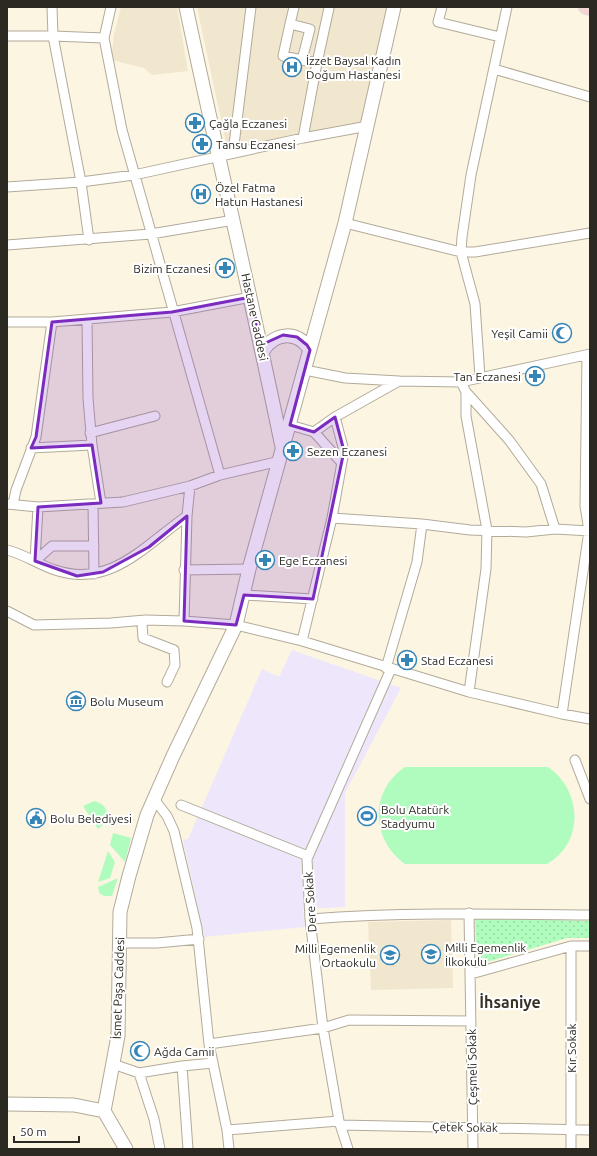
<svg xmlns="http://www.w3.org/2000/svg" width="597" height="1156" font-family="Ubuntu,sans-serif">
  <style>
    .commercial { fill: #eee7fc }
    .built { fill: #f1e7ce }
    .grass { fill: #b0fcbf }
    .park { fill: url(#park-dots) }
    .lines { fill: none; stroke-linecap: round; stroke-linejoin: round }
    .street-casing { stroke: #b2ab9a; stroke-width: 11 }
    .secondary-casing { stroke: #b2ab9a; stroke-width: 15 }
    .primary-casing { stroke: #dddddc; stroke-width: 16 }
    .street { stroke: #fff; stroke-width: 9 }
    .secondary { stroke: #fff; stroke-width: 13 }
    .primary { stroke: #f6d3d4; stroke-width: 14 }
    .marked { fill: #7b2cbf; fill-opacity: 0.2; stroke: #7b2cbf; stroke-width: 3; stroke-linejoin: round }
    .labels { text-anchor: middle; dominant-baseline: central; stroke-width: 4; stroke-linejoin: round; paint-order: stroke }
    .poi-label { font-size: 12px; fill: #2c2922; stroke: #fff; text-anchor: start }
    .street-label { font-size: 12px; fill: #2c2922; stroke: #fff }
    .district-label { font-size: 16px; font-weight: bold; fill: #393325; stroke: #fff }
  </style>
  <defs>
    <pattern id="park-dots" width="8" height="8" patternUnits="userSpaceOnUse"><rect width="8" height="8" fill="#b0fcbf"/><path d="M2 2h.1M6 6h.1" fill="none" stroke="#98d8a4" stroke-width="1.8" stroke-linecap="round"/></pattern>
  </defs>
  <rect width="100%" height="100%" fill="#fcf5e2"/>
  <!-- commercial -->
  <path class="commercial" d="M292 650 401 688 345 793V907L303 909 305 927 204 937 183 840 188 839 262 669 279 677Z"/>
  <!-- built -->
  <path class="built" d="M121 7H177L188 71 152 75 144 68 111 60 114 34Z
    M197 7H388L361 126 227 148Z
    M451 920 453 988 371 990 368 922Z"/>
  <!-- grass -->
  <path class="grass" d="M405 767H548C582 790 585 842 547 864H405C371 840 369 791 405 767Z
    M94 801C105 804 110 811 106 822L98 829 83 806Z
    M113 833 131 838 125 862 110 845Z
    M108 851 115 862 110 878 98 882Z
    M118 878 112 896H104L99 893 98 887Z"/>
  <!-- park -->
  <path class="park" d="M475 918 590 921V938H567L477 965Z"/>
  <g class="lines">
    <defs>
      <path id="street" d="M52 7 53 36 81 182 89 240
        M111 7 104 38 122 130 220 475
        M442 7 438 22 500 37
        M290 24 294 7
        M7 36H53L104 38
        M302 60 283 56 290 24 310 29 302 60 317 63 303 138
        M317 63 329 8
        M494 69 590 97
        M233 153 251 7
        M7 187 81 182 134 175 303 138 368 126
        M345 223 461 252H475L590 233
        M7 245 151 234 234 220
        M87 319 88 398 92 445 101 503
        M7 322H52L172 312 251 297
        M305 370 345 378 399 381
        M480 377 475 304 461 252 462 237 471 175 507 7
        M461 382 466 392V416L487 530 486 569 469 692
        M466 392 509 440 541 484 555 529
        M290 425 314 432 335 417 399 381 461 382 590 354
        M314 432 342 463
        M90 433 155 416
        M31 448 92 445
        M7 504 38 507 123 502 190 486 220 475 280 461
        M13 504 16 490 36 437 52 322
        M93 504 94 574
        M332 518 422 524 470 530 526 532 555 529 590 531
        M7 550C24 554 39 565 55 570 111 589 146 544 187 516L190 486
        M35 561 52 546H94
        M35 561 38 507
        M184 570 249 569
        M244 595 313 599
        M7 611 34 625 111 623 145 620 184 621 236 625 302 641 469 692 562 714 590 719
        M145 620 142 624 143 638 174 650 175 665 167 682
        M184 621 187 516
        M302 641 332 518 344 451 335 417
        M386 668 417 562 422 524
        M562 714 589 531 585 506 587 355
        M575 760 590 799
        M154 799 167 816 174 831 197 928 209 1044 227 1130 229 1149
        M181 805 308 856
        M469 913 473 1149
        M310 919C404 912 497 914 590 915
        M120 943H157L199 939
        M571 946V1149
        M471 974 571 946H590
        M209 1044 323 1028 349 1020 471 1021
        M113 1064 139 1073 182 1066 213 1063
        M182 1066 188 1149
        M139 1073 154 1119 160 1149
        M340 1125 590 1130
        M227 1130 339 1121
        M348 1149 339 1121 323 1028 310 919 307 859 391 669"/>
      <path id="secondary" d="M186 7C217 154 252 300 282 447
        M263 351C274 332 298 330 310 350
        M7 1104 74 1105 104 1111
        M104 1111 118 1036 120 912 129 876 147 815 173 756 236 625 249 569 345 223 394 7
        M104 1111 126 1149"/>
      <path id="primary" d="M586 7 590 8"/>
    </defs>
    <!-- street casing -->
    <use href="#street" class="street-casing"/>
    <!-- secondary casing -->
    <use href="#secondary" class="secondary-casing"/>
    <!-- primary casing -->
    <use href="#primary" class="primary-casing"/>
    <!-- street -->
    <use href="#street" class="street"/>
    <!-- secondary -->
    <use href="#secondary" class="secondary"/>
    <!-- primary -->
    <use href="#primary" class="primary"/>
  </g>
  <!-- marked area -->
  <path class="marked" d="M251 297 261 345 283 335 297 337 307 345 310 350 290 425 314 432 335 417 344 451 313 599 244 595 236 625 184 621 187 516 149 547 103 572 77 576 35 561 38 507 101 503 92 445 31 448 36 437 52 322 172 312Z"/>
  <!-- icons -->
  <defs>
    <symbol id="hospital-ring" viewBox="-11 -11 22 22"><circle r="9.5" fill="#fff" stroke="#3685b7" stroke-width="1.5"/><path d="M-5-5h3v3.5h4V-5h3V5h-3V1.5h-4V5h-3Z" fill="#3685b7"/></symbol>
    <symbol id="pharmacy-ring" viewBox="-11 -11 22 22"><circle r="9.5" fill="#fff" stroke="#3685b7" stroke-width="1.5"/><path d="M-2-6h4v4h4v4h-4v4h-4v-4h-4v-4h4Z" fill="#3685b7"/></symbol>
    <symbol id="mosque-ring" viewBox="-11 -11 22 22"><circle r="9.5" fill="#fff" stroke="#3685b7" stroke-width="1.5"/><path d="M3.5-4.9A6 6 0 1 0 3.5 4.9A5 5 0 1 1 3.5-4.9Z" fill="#3685b7"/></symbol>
    <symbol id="museum-ring" viewBox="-11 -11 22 22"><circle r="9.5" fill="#fff" stroke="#3685b7" stroke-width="1.5"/><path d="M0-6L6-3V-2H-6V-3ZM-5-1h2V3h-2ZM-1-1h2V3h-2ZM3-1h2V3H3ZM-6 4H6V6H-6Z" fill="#3685b7"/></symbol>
    <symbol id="stadium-ring" viewBox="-11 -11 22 22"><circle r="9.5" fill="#fff" stroke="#3685b7" stroke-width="1.5"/><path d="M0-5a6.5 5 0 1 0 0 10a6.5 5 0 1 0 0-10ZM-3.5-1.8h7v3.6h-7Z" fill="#3685b7"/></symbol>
    <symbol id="civic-ring" viewBox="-11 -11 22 22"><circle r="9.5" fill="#fff" stroke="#3685b7" stroke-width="1.5"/><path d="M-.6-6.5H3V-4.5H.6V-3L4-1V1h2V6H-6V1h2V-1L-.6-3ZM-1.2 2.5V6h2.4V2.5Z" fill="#3685b7"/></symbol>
    <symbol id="school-ring" viewBox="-11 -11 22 22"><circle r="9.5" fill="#fff" stroke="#3685b7" stroke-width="1.5"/><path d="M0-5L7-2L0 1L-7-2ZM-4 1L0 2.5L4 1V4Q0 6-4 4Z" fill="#3685b7"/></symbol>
  </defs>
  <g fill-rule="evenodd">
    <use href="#hospital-ring" x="281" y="56" width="22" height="22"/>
    <use href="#pharmacy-ring" x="184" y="112" width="22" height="22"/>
    <use href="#pharmacy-ring" x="191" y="133" width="22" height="22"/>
    <use href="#hospital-ring" x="190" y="183" width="22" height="22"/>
    <use href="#pharmacy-ring" x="214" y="257" width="22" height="22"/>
    <use href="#mosque-ring" x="551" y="322" width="22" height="22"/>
    <use href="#pharmacy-ring" x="524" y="365" width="22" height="22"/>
    <use href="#pharmacy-ring" x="282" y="440" width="22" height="22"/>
    <use href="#pharmacy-ring" x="254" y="549" width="22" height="22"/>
    <use href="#pharmacy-ring" x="396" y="649" width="22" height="22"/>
    <use href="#museum-ring" x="65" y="690" width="22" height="22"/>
    <use href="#stadium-ring" x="356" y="805" width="22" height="22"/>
    <use href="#civic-ring" x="25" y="807" width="22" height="22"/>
    <use href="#school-ring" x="420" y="943" width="22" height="22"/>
    <use href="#school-ring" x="379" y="944" width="22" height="22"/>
    <use href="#mosque-ring" x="129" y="1040" width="22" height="22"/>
  </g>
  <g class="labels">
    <!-- poi labels -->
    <g class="poi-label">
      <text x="306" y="60">İzzet Baysal Kadın<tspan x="306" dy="14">Doğum Hastanesi</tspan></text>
      <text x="209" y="123">Çağla Eczanesi</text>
      <text x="216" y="144">Tansu Eczanesi</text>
      <text x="215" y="187">Özel Fatma<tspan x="215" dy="14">Hatun Hastanesi</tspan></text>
      <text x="211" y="268" text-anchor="end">Bizim Eczanesi</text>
      <text x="548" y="333" text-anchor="end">Yeşil Camii</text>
      <text x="521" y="376" text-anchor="end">Tan Eczanesi</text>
      <text x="307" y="451">Sezen Eczanesi</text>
      <text x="279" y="560">Ege Eczanesi</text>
      <text x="421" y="660">Stad Eczanesi</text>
      <text x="90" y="701">Bolu Museum</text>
      <text x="381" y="809">Bolu Atatürk<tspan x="381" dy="14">Stadyumu</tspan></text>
      <text x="50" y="818">Bolu Belediyesi</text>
      <text x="445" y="947">Milli Egemenlik<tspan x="445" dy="14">İlkokulu</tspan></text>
      <text x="376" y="948" text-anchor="end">Milli Egemenlik<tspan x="376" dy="14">Ortaokulu</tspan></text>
      <text x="154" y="1051">Ağda Camii</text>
    </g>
    <!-- street labels -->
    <g class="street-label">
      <text transform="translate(255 317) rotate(78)">Hastane Caddesi</text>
      <text transform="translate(310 902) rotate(-94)">Dere Sokak</text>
      <text transform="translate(118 988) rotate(-88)">İsmet Paşa Caddesi</text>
      <text transform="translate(571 1048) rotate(-90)">Kır Sokak</text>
      <text transform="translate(472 1067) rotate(-91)">Çeşmeli Sokak</text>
      <text transform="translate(465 1127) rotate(1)">Çetek Sokak</text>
    </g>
    <!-- district labels -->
    <g class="district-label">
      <text x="510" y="1002">İhsaniye</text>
    </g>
  </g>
  <!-- border -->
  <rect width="597" height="1156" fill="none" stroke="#2c2922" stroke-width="16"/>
  <!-- scale -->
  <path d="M14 1136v6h65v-6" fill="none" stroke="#2c2922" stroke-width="2"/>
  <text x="20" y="1136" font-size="12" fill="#2c2922" stroke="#ffffff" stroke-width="3" paint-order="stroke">50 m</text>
</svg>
